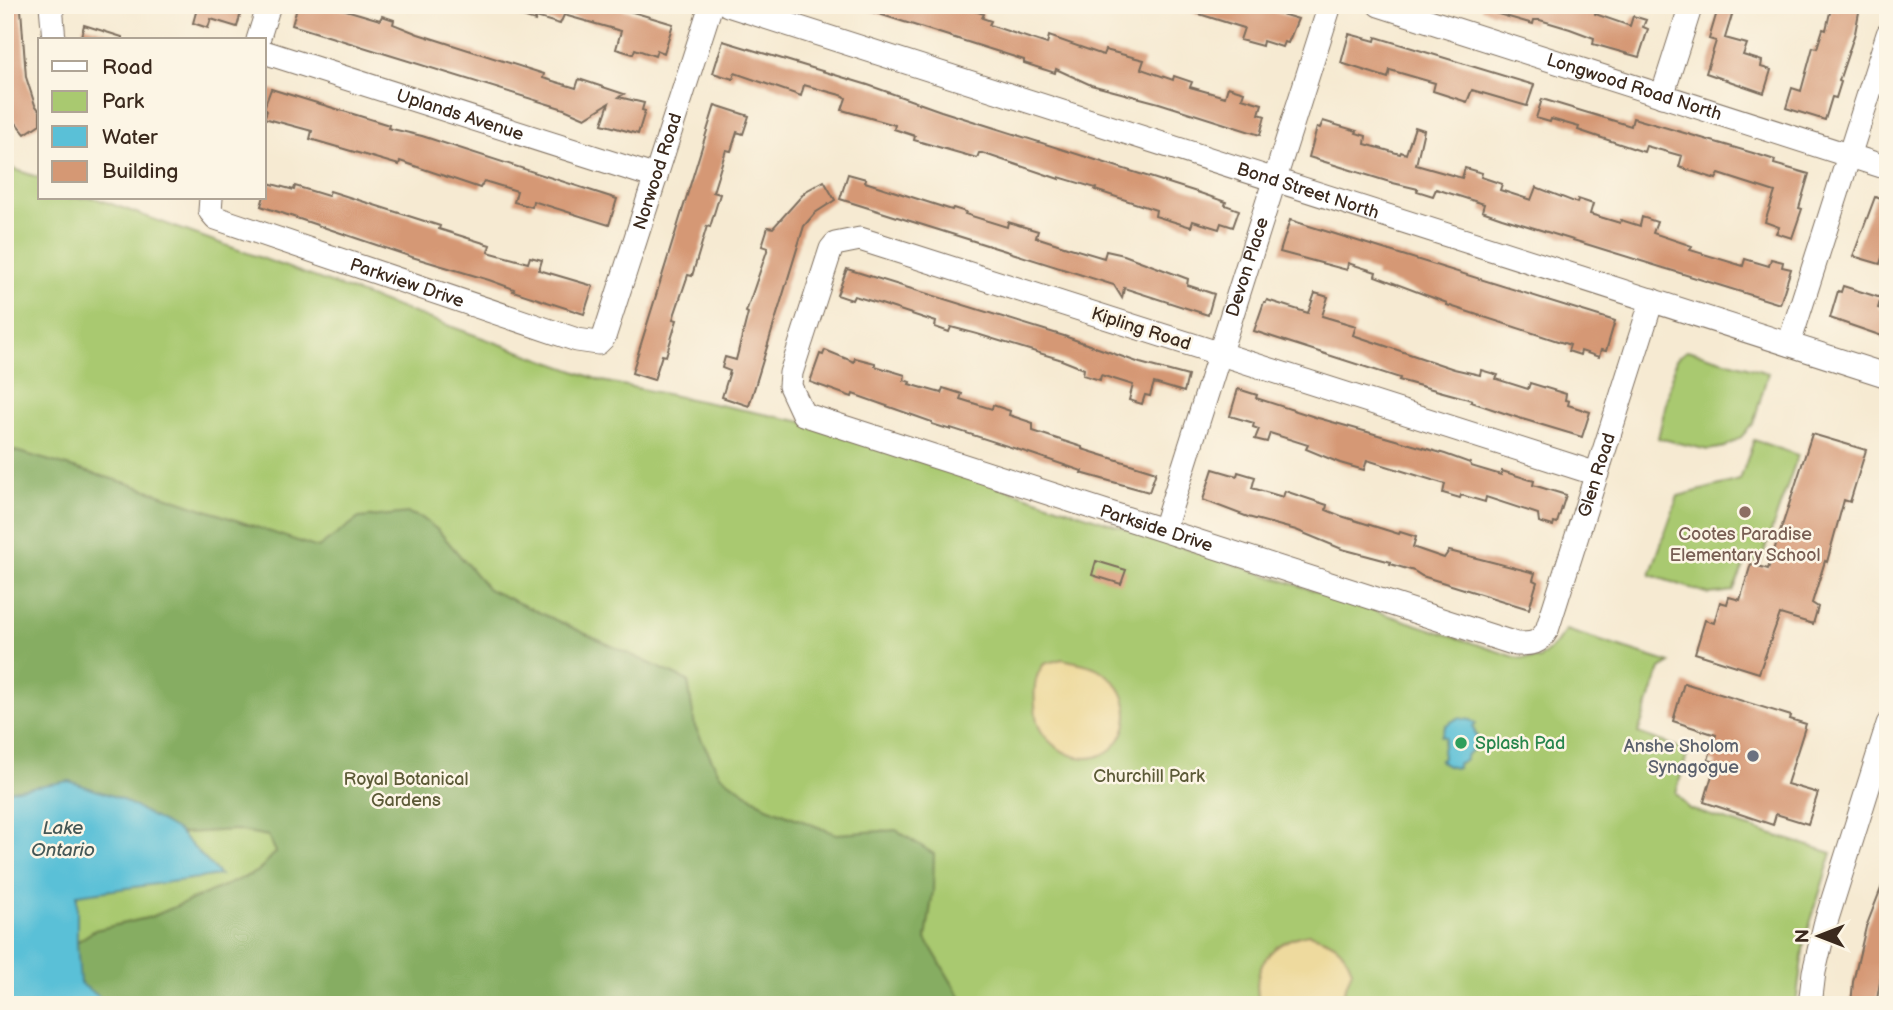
<svg xmlns="http://www.w3.org/2000/svg" width="1893" height="1010" font-family="'Balsamiq Sans',sans-serif">
  <style>
    .green { fill: #a9c970; stroke: #727a47; stroke-width: 2 }
    .forest { fill: #86ad62; stroke: #606c40; stroke-width: 2 }
    .sand { fill: #eeda9e; stroke: #94825e; stroke-width: 2 }
    .water { fill: #5ac0d7; stroke: #4a757a; stroke-width: 2 }
    .building { fill: #d59874 }
    .lines { fill: none; stroke-linecap: round; stroke-linejoin: round }
    .minor-casing { stroke: #7c6d5d; stroke-width: 25 }
    .minor { stroke: #fff; stroke-width: 23 }
    .education-dot { fill: #8d6e63; stroke: #fcf5e5; stroke-width: 2.5 }
    .leisure-dot { fill: #2e9e5b; stroke: #fcf5e5; stroke-width: 2.5 }
    .worship-dot { fill: #6b7280; stroke: #fcf5e5; stroke-width: 2.5 }
    .labels { text-anchor: middle; dominant-baseline: central; stroke-width: 5; stroke-linejoin: round; paint-order: stroke }
    .street-label { font-size: 18px; fill: #3b2a1e; stroke: #fcf5e5 }
    .education-label { font-size: 18px; fill: #785e54; stroke: #fcf5e5 }
    .leisure-label { font-size: 18px; fill: #27864d; stroke: #fcf5e5; text-anchor: start }
    .worship-label { font-size: 18px; fill: #5b616d; stroke: #fcf5e5; text-anchor: end }
    .park-label { font-size: 18px; fill: #5c5a37; stroke: #fcf5e5 }
    .water-label { font-size: 19px; font-style: italic; fill: #445756; stroke: #fcf5e5 }
  </style>
  <rect width="100%" height="100%" fill="#fcf5e5"/>
  <filter id="ink" filterUnits="userSpaceOnUse"><feTurbulence type="fractalNoise" baseFrequency=".0143" numOctaves="2"/><feDisplacementMap in="SourceGraphic" scale="14" xChannelSelector="R" yChannelSelector="G"/><feConvolveMatrix kernelMatrix="1 2 1 2 8 2 1 2 1" color-interpolation-filters="sRGB"/></filter>
  <filter id="wash" filterUnits="userSpaceOnUse"><feTurbulence type="fractalNoise" baseFrequency=".00686" numOctaves="4" result="noise"/><feDisplacementMap in="SourceGraphic" scale="28" xChannelSelector="R" yChannelSelector="G"/><feGaussianBlur stdDeviation="1.57" result="paint"/><feColorMatrix in="noise" values="0 0 0 0 0 0 0 0 0 0 0 0 0 0 0 0 0 1.4 0 .05"/><feComposite in="paint" operator="in"/></filter>
  <g filter="url(#wash)">
    <rect width="100%" height="100%" fill="#f6ead2"/>
    <!-- green -->
    <path class="green" d="M5 166 40 178V198H95L602 381 803 422 1518 658 1539 659 1555 645 1566 630 1670 663 1660 669 1638 733 1688 751 1676 793 1689 809 1832 853 1804 943 1796 1005H127L96 994 5 778Z
      M1687 350 1768 373 1753 424 1741 437 1725 447 1708 450 1658 438 1676 359Z
      M1754 440 1798 455 1760 563 1747 559 1733 591 1709 594 1650 575 1678 496 1740 480Z"/>
    <!-- forest -->
    <path class="forest" d="M5 448 130 484 318 548 359 518 408 513 422 518 439 531 488 589 688 681 695 727 720 775 767 807 836 834 896 830 934 854 933 891 926 939 965 1005H64L63 951 95 930 151 917 257 872 276 852 268 836 236 830 152 835 5 812Z"/>
    <!-- sand -->
    <path class="sand" d="M1062 659C1073 662 1088 663 1098 669 1160 705 1111 789 1055 746 1045 738 1037 729 1036 715 1034 697 1032 678 1044 664Z
      M1309 934C1333 941 1343 945 1352 970L1339 1005H1260C1249 967 1272 940 1309 934Z"/>
    <!-- water -->
    <path class="water" d="M1458 718 1470 720 1476 724 1473 727 1478 740 1474 749 1467 754 1465 760 1457 764 1458 768C1450 768 1445 766 1440 760L1443 758 1442 750 1445 737 1441 736 1446 725Z
      M69 781 119 798 178 831 220 875 77 895V943L80 983 111 1005H5V791Z"/>
    <g id="blocks">
      <!-- building -->
      <path class="building" d="M198 5H243L237 27 211 19 208 28 193 23Z
        M298 5H329L380 20 382 16 394 20 393 24 418 34 544 74 543 78 576 88 579 79 624 94 619 97 644 103 642 110 645 111 638 134 602 124 609 103 585 118 564 109 292 25Z
        M496 5H609L673 24 664 53 657 50 655 56 635 49 633 54 616 49 621 31 564 15 560 24 536 17 535 21 495 8Z
        M860 5H957L984 14 982 18 991 21 989 25 1047 44 1049 36 1103 55 1105 50 1144 60 1141 69 1173 80 1174 76 1192 82 1190 87 1225 97 1228 87 1244 92 1242 98 1262 104 1259 114 1265 116 1260 135 1159 103 1091 85 1056 69 1055 73 1024 63V60L1015 57 860 8Z
        M1180 5H1260L1272 9 1271 11 1298 19 1288 43 1284 42 1282 47 1263 41 1262 46 1240 40 1244 28 1180 8Z
        M1482 5H1598L1595 14 1630 26 1633 16 1646 20 1643 27 1648 29 1639 57 1593 44 1594 38 1570 29 1540 20H1534L1533 24 1481 9Z
        M1719 5H1735L1725 38 1747 44 1743 55 1762 61 1761 67 1771 70 1764 93 1706 73 1716 41 1709 39Z
        M1840 5 1860 7 1855 33 1839 81 1841 82 1836 98 1832 97 1825 120 1786 108 1792 88 1801 91 1813 47 1817 48 1823 29 1826 30 1831 8 1839 10Z
        M21 9 26 77 35 105 40 111V124L25 134 11 117 5 100V10Z
        M84 25 122 37V40H80Z
        M1349 34 1375 41 1376 37 1534 85 1527 106 1472 90 1467 102 1433 91 1435 83 1390 70 1388 78 1341 63Z
        M723 41 868 85 941 111 1200 193 1226 202 1225 205 1239 210 1233 227 1221 223 1219 229 1193 221 1191 227 1155 216 1156 210 1095 190 1096 188 1059 177V179L982 153H979L977 158 914 140 915 136 894 129 895 125 842 110 846 98 844 96 804 85 801 96 735 73 733 79 713 73Z
        M271 89 389 125 388 128 422 136 617 199 609 225 533 201 532 207 514 202 517 191 484 181 480 188 400 161 399 165 310 139 312 131 264 118 267 111 264 108Z
        M1542 99 1631 126 1633 118 1753 153 1775 160 1774 164 1809 174 1799 208 1802 209 1792 238 1776 233 1779 227 1765 222 1775 192 1719 174 1716 179 1679 167 1682 156 1646 146 1644 152 1578 130 1579 127 1551 119 1550 122 1536 118Z
        M715 105 749 116 743 134 737 132 731 151 726 150 713 192 720 194 710 227 707 226 692 276 688 275 673 319 677 320 666 356 662 355 654 380 632 373Z
        M1323 121 1357 131 1356 133 1366 136 1365 144 1400 154 1401 152 1406 154 1415 127 1424 130 1416 165 1462 178 1465 168 1482 173 1481 177 1502 184 1500 190 1531 200 1536 187 1577 203 1578 199 1593 204 1590 214 1620 223 1621 220 1640 226 1642 217 1657 222 1653 233 1692 246 1690 250 1743 266 1745 259 1769 266 1771 259 1783 262 1782 267 1791 269 1780 304 1502 218 1482 211 1484 204 1436 189 1433 196 1417 191 1418 189 1393 183 1309 157 1317 127 1320 128Z
        M848 174 866 179 865 182 952 210 953 208 966 212 965 214 1007 227 1008 222 1038 231 1036 237 1067 247 1104 258 1106 251 1124 255 1188 279 1187 285 1214 294 1208 315 1124 288 1122 298 1114 285 840 199Z
        M824 181 835 200 815 213 804 226 749 406 722 397 730 371 722 368 725 357 736 360 748 313 746 312 768 248 762 246 768 227 773 228 806 191Z
        M268 183 294 190 295 186 328 196 330 191 440 226 439 229 490 245 488 252 528 263 530 257 542 260 539 270 593 286 584 314 513 291 514 289 489 280 412 257 261 206Z
        M1875 197 1888 201V217L1883 231 1888 232V239L1880 264 1853 256Z
        M1290 220 1615 321 1606 351 1601 350 1599 357 1581 351 1580 355 1568 351 1570 345 1447 305V303L1375 276 1376 272 1348 263 1347 270 1280 252Z
        M847 269 1064 336 1140 363 1188 376 1184 392 1154 383 1150 396 1145 395 1142 404 1129 400 1133 385 1101 375 1100 380 1083 375 1084 369 1059 359 977 334 951 327 949 332 935 327 936 322 878 303 854 296 852 300 837 295Z
        M1843 286 1881 298 1878 308 1888 311V338L1830 318 1838 291 1841 292Z
        M1315 293 1328 297 1322 316 1356 326 1353 335 1454 369 1480 375 1481 370 1498 375 1496 379 1528 389 1530 383 1566 394 1565 400 1569 401 1568 405 1590 412 1582 437 1519 418 1471 402 1472 400 1399 380 1400 378 1254 331 1264 302H1266L1267 300 1308 313Z
        M825 350 854 362 855 358 875 363V366L905 375 904 380 910 382 909 384 941 393 943 388 962 394 960 399 992 409 993 405 1010 411 1009 415 1033 423V431L1082 447V449L1156 472 1149 492 1081 473 1082 471 1032 454 951 428V430L932 424V422L853 394 852 397 810 382 820 354 823 355Z
        M1238 389 1257 395 1256 398 1318 418 1445 454 1470 463 1471 466 1501 475 1502 471 1534 481 1533 485 1566 495 1557 523 1554 522 1553 526 1539 522 1538 514 1486 497 1485 502 1461 495 1460 498 1443 493 1445 484 1367 460 1364 470 1340 463 1306 449 1308 445 1270 433 1267 442 1255 439 1259 429 1253 427 1254 423 1230 416Z
        M1812 434 1866 450 1850 502 1844 500 1827 562 1825 561 1812 603 1818 607 1813 624 1780 614 1759 673 1695 653 1705 620 1714 623 1720 602 1727 604 1729 597 1740 600 1751 564 1768 569Z
        M1213 469 1237 476 1238 472 1255 477 1252 488 1283 497 1285 491 1327 505 1326 510 1341 516 1399 534 1400 532 1416 537 1413 547 1415 548 1444 558 1449 551 1535 573 1533 580 1537 582 1529 609 1422 576 1414 571 1390 564 1391 562 1342 549 1296 530 1248 517 1203 500Z
        M1096 561 1126 570 1121 584 1092 575Z
        M1684 683 1791 716 1790 719 1806 724 1787 784 1818 793 1808 824 1776 814 1773 825 1704 802 1716 762 1708 760 1716 735 1673 721Z
        M1885 878 1888 879V955L1885 954 1876 1005H1851L1853 982 1866 927Z"/>
    </g>
  </g>
  <g filter="url(#ink)">
    <use href="#blocks" fill-opacity="0" stroke="#7c6d5d" stroke-width="2"/>
    <g class="lines">
      <defs>
        <g id="minor">
          <path d="M51 5 54 40"/>
          <path id="s1" d="M728 5 1888 376"/>
          <path id="s2" d="M1379 5 1888 168"/>
          <path d="M258 40 269 5"/>
          <path id="s3" d="M264 52 656 177"/>
          <path d="M1662 96 1691 5"/>
          <path id="s4" d="M211 198 210 211 216 218 577 340 598 343 604 337 711 5"/>
          <path d="M1789 344 1888 34"/>
          <path id="s5" d="M1597 474 860 239 835 244 831 249 791 373 790 386 803 414 1516 644C1532 644 1539 644 1547 630L1652 300"/>
          <path id="s6" d="M1164 529 1330 5"/>
          <path d="M1810 1005 1814 972 1825 925 1888 724"/>
        </g>
      </defs>
      <!-- minor casing -->
      <use href="#minor" class="minor-casing"/>
      <!-- minor -->
      <use href="#minor" class="minor"/>
    </g>
  </g>
  <!-- markers -->
  <circle class="education-dot" cx="1745" cy="512" r="7"/>
  <circle class="leisure-dot" cx="1461" cy="743" r="7"/>
  <circle class="worship-dot" cx="1753" cy="756" r="7"/>
  <g class="labels">
    <!-- street labels -->
    <g class="street-label">
      <text stroke="none"><textPath href="#s2" startOffset="268">Longwood Road North</textPath></text>
      <text stroke="none"><textPath href="#s3" startOffset="206">Uplands Avenue</textPath></text>
      <text stroke="none"><textPath href="#s4" startOffset="607">Norwood Road</textPath></text>
      <text stroke="none"><textPath href="#s1" startOffset="609">Bond Street North</textPath></text>
      <text stroke="none"><textPath href="#s6" startOffset="275">Devon Place</textPath></text>
      <text stroke="none"><textPath href="#s4" startOffset="224">Parkview Drive</textPath></text>
      <text transform="translate(1141 329) rotate(18)">Kipling Road</text>
      <text stroke="none"><textPath href="#s5" startOffset="1928">Glen Road</textPath></text>
      <text stroke="none"><textPath href="#s5" startOffset="1351">Parkside Drive</textPath></text>
    </g>
    <!-- education labels -->
    <g class="education-label">
      <text x="1745" y="534">Cootes Paradise<tspan x="1745" dy="21">Elementary School</tspan></text>
    </g>
    <!-- leisure labels -->
    <g class="leisure-label">
      <text x="1475" y="743">Splash Pad</text>
    </g>
    <!-- worship labels -->
    <g class="worship-label">
      <text x="1739" y="746">Anshe Sholom<tspan x="1739" dy="21">Synagogue</tspan></text>
    </g>
    <!-- park labels -->
    <g class="park-label">
      <text x="1149" y="776">Churchill Park</text>
      <text x="406" y="779">Royal Botanical<tspan x="406" dy="21">Gardens</tspan></text>
    </g>
    <!-- water labels -->
    <g class="water-label">
      <text x="63" y="828">Lake<tspan x="63" dy="22">Ontario</tspan></text>
    </g>
  </g>
  <!-- margin -->
  <rect width="1893" height="1010" fill="none" stroke="#fcf5e5" stroke-width="28"/>
  <!-- legend -->
  <rect x="38" y="38" width="228" height="161" fill="#fcf5e5" stroke="#afa495" stroke-width="2"/>
  <rect x="52" y="61" width="35" height="10" fill="#ffffff" stroke="#afa495" stroke-width="2"/>
  <text x="102" y="74" font-size="21" fill="#3b2a1e">Road</text>
  <rect x="52" y="91" width="35" height="21" fill="#a9c970" stroke="#afa495" stroke-width="2"/>
  <text x="102" y="108" font-size="21" fill="#3b2a1e">Park</text>
  <rect x="52" y="126" width="35" height="21" fill="#5ac0d7" stroke="#afa495" stroke-width="2"/>
  <text x="102" y="144" font-size="21" fill="#3b2a1e">Water</text>
  <rect x="52" y="161" width="35" height="21" fill="#d59874" stroke="#afa495" stroke-width="2"/>
  <text x="102" y="178" font-size="21" fill="#3b2a1e">Building</text>
  <!-- north arrow -->
  <g transform="translate(1819 936) rotate(270)" stroke="#fcf5e5" stroke-width="5" paint-order="stroke">
  <path d="M0-5L12 26L0 18L-12 26Z" fill="#3b2a1e"/>
  <text y="-10" font-size="19" font-weight="bold" text-anchor="middle" fill="#3b2a1e">N</text>
  </g>
</svg>
